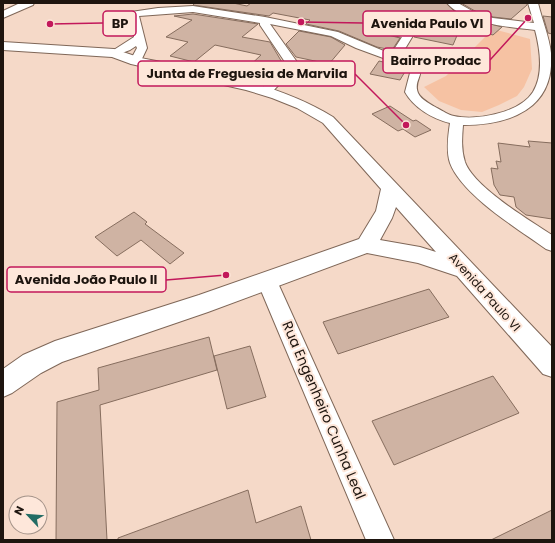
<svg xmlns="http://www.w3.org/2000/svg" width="555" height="543" font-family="Poppins,sans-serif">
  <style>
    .green { fill: #f6c2a3 }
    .building { fill: #cfb3a3; stroke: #866d5e }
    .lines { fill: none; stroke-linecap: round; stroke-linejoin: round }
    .street-casing { stroke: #7f6758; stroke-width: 2 }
    .secondary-casing { stroke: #7f6758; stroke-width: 2 }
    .highway-casing { stroke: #7f6758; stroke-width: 2 }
    .street { fill: #fff; fill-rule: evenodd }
    .secondary { fill: #fff; fill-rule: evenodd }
    .highway { fill: #fff; fill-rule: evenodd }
    .labels { text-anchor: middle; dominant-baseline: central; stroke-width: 4; stroke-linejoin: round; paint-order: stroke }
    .street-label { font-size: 12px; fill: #1e150f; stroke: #fee7da }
    .near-street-label { font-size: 14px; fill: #1e150f; stroke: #fee7da }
    .leader { fill: none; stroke: #c2185b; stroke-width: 1.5 }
    .callout-dot { fill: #c2185b; stroke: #fee7da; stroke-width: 1.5 }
    .callout { fill: #fee7da; stroke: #c2185b; stroke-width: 1.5 }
    .callout-label { font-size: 13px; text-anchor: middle; font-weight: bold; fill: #1e150f }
  </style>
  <rect width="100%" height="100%" fill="#f5d9c8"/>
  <!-- green -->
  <path class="green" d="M493 29 530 39 532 69 524 87 517 96 499 105 482 112 461 110 439 101 424 87 446 76Z"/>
  <!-- building -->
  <path class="building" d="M195 3H233L247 6 251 3H446L454 11 464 17 502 27 493 35 461 26 453 45 414 37 418 30 417 26 403 23H396L386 31 388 35 400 38 392 50 377 47 339 31 306 24 310 20 273 13 269 16 193 5Z
    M461 3H527V5L511 19 493 17 475 11Z
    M193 14 258 24 242 37 270 42 283 64 271 76 245 70 261 55 215 45 194 62 170 56 188 42 166 37 192 20 174 16Z
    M543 16 552 17V34L548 33Z
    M299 31 331 37 345 45 329 64 296 57 286 44Z
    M379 61 404 67 406 70 400 80 370 74Z
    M390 106 413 121 416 120 431 130 415 137 403 129 398 131 372 114Z
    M528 141 552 143V219L526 215 516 207 514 197 500 195 494 185 491 168 498 169 496 161 501 162 498 143 530 147Z
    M134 212 147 222 145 224 184 253 170 264 141 240 117 256 95 237Z
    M429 289 449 317 338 354 323 322Z
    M209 337 217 370 100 405 107 540H56L57 402 99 390 98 368Z
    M250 346 266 397 227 409 214 356Z
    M493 376 519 413 394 465 372 421Z
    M248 490 256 523 301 506 311 540H118V538Z
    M552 510V540H491Z"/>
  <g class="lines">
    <defs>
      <path id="street" d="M447 3H458L474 12 493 18 534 23 528 3H538C542 20 549 36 551 53 555 109 510 125 463 125 462 137 461 150 465 162 474 187 529 220 552 235V251L546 249C518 229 462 195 450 163 446 151 448 136 450 123 433 119 414 108 405 92L410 73 405 66 356 48 331 36 270 24 297 62 294 69 270 94H262L260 91 262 88 284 66 285 62 260 25V23L193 12 139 16 147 48 140 63H132L130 61 137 48 136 46 130 50 114 56 109 53 134 37 129 14 131 12 158 8 193 6 265 17 338 32 391 54 402 37 388 34 387 32C396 20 402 24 416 27L417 29 400 57C437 70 411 76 418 93 421 100 432 105 437 108 443 111 448 115 454 116 476 121 520 113 533 92 544 74 540 49 535 30 510 27 465 24 447 3ZM399 29 406 31 405 32 399 31Z
        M267 273 274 276 277 281 394 540H366L257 281 260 276Z"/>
      <path id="secondary" d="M136 57C203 71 274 81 333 117L552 347V377L543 374 457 276 418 263 367 253 208 312 62 362 41 373 12 393 3 397V369L23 355 55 341 199 295 359 239 376 211 381 189 323 123 297 108 272 98 246 90 131 64 129 61 131 58ZM396 207 436 252 420 247 380 240 392 218Z"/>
      <path id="highway" d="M20 3H34L33 5 3 18V11Z
        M3 42 114 49 141 58 143 61 141 64H131L112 57 3 50Z"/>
    </defs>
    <!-- street casing -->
    <use href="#street" class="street-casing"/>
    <!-- secondary casing -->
    <use href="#secondary" class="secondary-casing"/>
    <!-- highway casing -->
    <use href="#highway" class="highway-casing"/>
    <!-- street -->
    <use href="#street" class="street"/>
    <!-- secondary -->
    <use href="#secondary" class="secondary"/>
    <!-- highway -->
    <use href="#highway" class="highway"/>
  </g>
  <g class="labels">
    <!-- street labels -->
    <g class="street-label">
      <text transform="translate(485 292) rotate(48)">Avenida Paulo VI</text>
    </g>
    <!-- near-street labels -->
    <g class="near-street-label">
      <text transform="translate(324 410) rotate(67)">Rua Engenheiro Cunha Leal</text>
    </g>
  </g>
  <!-- callouts -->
  <path class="leader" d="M50 24L103 23M301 22L363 23M528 18L490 60M406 125L355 74M226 275L166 280"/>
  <g class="callout-dot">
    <circle cx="50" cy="24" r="4"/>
    <circle cx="301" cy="22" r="4"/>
    <circle cx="528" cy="18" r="4"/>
    <circle cx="406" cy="125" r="4"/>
    <circle cx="226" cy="275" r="4"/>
  </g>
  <g class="callout">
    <rect x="103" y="11" width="33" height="25" rx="4"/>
    <rect x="363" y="11" width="128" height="25" rx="4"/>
    <rect x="383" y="48" width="107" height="25" rx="4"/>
    <rect x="138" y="61" width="217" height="25" rx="4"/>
    <rect x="7" y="267" width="159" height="25" rx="4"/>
  </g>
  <g class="callout-label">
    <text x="120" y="28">BP</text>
    <text x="427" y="28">Avenida Paulo VI</text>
    <text x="436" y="65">Bairro Prodac</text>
    <text x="247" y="78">Junta de Freguesia de Marvila</text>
    <text x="86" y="284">Avenida João Paulo II</text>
  </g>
  <!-- border -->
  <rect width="555" height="543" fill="none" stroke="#1e150f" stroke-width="8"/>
  <!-- north arrow -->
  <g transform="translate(28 515) rotate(296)"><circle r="19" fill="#fee7da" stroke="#a49389"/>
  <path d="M0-3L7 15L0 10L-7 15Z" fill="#236c64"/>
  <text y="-6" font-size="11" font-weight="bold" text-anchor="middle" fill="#1e150f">N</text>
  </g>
</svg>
